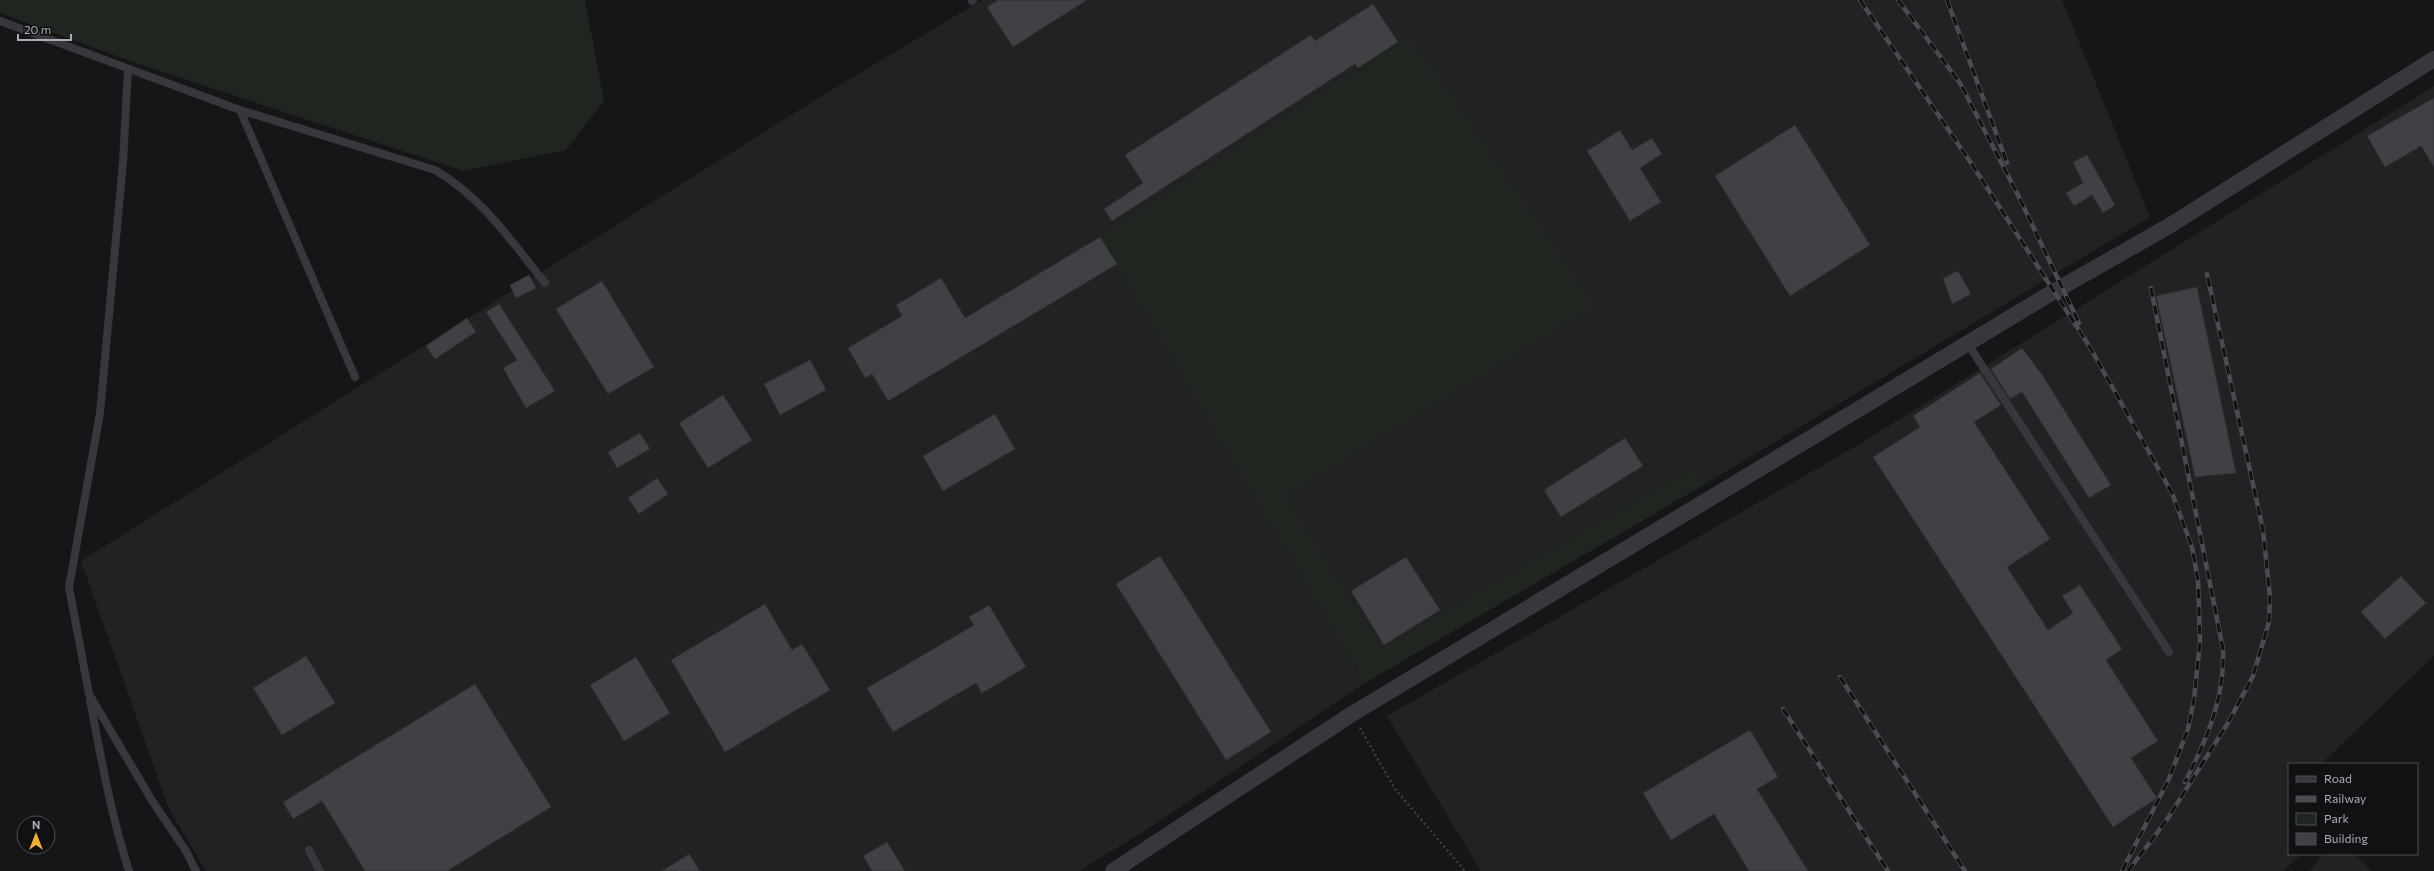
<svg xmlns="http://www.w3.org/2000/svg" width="2434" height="871" font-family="Commissioner,sans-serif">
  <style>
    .built { fill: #222225 }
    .green { fill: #1e261f }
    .building { fill: #404145; stroke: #303034 }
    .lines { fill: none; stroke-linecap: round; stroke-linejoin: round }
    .path { stroke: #3d3f44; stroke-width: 2.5; stroke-dasharray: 2 3; stroke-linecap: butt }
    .service { stroke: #37383d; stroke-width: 8 }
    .minor { stroke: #37383d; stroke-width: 16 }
    .rail-casing { stroke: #4a4c52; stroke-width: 4.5 }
    .rail { stroke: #111113; stroke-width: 3; stroke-dasharray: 9; stroke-linecap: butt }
  </style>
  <rect width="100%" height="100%" fill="#161618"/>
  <!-- built -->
  <path class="built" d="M982 0H2062L2150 217 1707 483 1694 466 1382 650 1286 496 1594 306 1410 37 1117 264 1365 683 1146 830 1079 871H206L169 809 81 561 828 92Z
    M2434 86V656L2321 764H2289V854H2302L2283 871H1481L1387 716 1858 445Z
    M2323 854H2355L2371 871H2310Z"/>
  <!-- green -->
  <path class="green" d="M0 0H585L604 101 566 150 463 171 130 61 0 13Z
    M1410 36 1595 306 1286 496 1382 649 1695 466 1707 483 1365 683 1100 237Z"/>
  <!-- building -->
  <path class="building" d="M998 0H1087L1013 47 987 7Z
    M1373 4 1398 42 1358 68 1355 64 1112 221 1104 209 1143 183 1125 155 1311 35 1315 41Z
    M2434 98V167L2421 146 2385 167 2367 136Z
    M1795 125 1870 245 1790 296 1715 176Z
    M1620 130 1632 150 1652 138 1662 154 1640 168 1661 202 1630 221 1587 151Z
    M2087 155 2115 205 2103 213 2092 195 2074 206 2066 193 2083 183 2073 162Z
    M1100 237 1117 264 888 401 872 374 865 378 848 348 902 316 896 305 941 278 965 318Z
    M1958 271 1971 294 1952 304 1943 278Z
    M529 275 536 288 516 298 510 285Z
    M602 281 654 367 608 394 556 309Z
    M2197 287 2236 473 2195 477 2156 296Z
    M499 304 555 391 526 408 503 368 517 360 486 312Z
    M467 318 476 332 435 359 426 346Z
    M2022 348 2043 376 2111 485 2089 498 2022 392 2010 399 1991 369Z
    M810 360 826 390 780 415 764 384Z
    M1980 373 2001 405 1974 422 2050 539 2007 567 2048 630 2073 613 2062 596 2080 585 2122 649 2106 660 2158 741 2131 758 2157 798 2113 827 1873 457 1920 427 1913 416Z
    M723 395 752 440 708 468 679 423Z
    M995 414 1015 449 943 491 923 456Z
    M640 433 650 449 617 468 608 452Z
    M1625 438 1643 466 1561 517 1544 490Z
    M657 478 668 494 639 514 628 498Z
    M1160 556 1271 732 1226 760 1116 584Z
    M1406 557 1440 610 1384 645 1351 591Z
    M2401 576 2426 603 2385 639 2361 612Z
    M765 604 792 650 802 644 830 690 725 752 671 660Z
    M989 605 1026 667 982 693 976 683 893 732 867 688 974 625 969 617Z
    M306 656 335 703 282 735 253 688Z
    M636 657 670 713 624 741 590 685Z
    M475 684 551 807 447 871H365L322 801 293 819 283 802Z
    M1750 730 1778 777 1757 789 1808 871H1749L1714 814 1671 840 1643 793Z
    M887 842 905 871H872L863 856Z
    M689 854 700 871H662Z"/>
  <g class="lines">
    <!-- path -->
    <path class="path" d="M1360 728 1395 789 1465 871"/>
    <!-- service -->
    <path class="service" d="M972 1 973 0
      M0 21 240 110 435 170C483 198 511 241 545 283
      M128 70 123 162 100 413 69 587 89 694 151 799 186 851 196 871
      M240 110 355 377
      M1968 344 2169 652
      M90 700C101 758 111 815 129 871
      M309 850 320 871"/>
    <!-- minor -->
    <path class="minor" d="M1113 871 1352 714 2053 292 2169 226 2434 59"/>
    <defs>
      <path id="rail" d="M1860 0 1971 163 2088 344 2172 493 2192 547 2198 580 2200 642 2194 699 2188 729 2169 779 2122 871
        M1898 0 1960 83 2018 195 2079 323
        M1947 0 2007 163
        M2151 288 2223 649C2225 698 2207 739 2185 782
        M1840 677 1965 871
        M1783 709 1888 871
        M2128 871 2166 821 2228 723 2253 676 2269 622 2270 597 2263 530 2207 274"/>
    </defs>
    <!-- rail casing -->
    <use href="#rail" class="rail-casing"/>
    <!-- rail -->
    <use href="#rail" class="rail"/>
  </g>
  <!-- legend -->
  <rect x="2288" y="763" width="130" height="92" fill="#111113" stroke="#4d4f55"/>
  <rect x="2296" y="776" width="20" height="6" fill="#37383d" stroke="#4d4f55"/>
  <text x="2324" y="783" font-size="12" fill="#a8adb8">Road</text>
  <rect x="2296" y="796" width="20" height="6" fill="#4a4c52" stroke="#4d4f55"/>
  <text x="2324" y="803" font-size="12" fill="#a8adb8">Railway</text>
  <rect x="2296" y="813" width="20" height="12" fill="#1e261f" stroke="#4d4f55"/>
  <text x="2324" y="823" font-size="12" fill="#a8adb8">Park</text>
  <rect x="2296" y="833" width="20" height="12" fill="#404145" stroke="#4d4f55"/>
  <text x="2324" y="843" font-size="12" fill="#a8adb8">Building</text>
  <!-- north arrow -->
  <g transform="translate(36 835)"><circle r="19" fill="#111113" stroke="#4d4f55"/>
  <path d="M0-3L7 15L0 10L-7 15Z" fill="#f2b134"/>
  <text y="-6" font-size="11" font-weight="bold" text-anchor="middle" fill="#a8adb8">N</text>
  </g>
  <!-- scale -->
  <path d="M18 34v6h53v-6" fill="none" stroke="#a8adb8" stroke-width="2"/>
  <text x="24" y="34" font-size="12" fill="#a8adb8" stroke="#111113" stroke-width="3" paint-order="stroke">20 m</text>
</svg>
